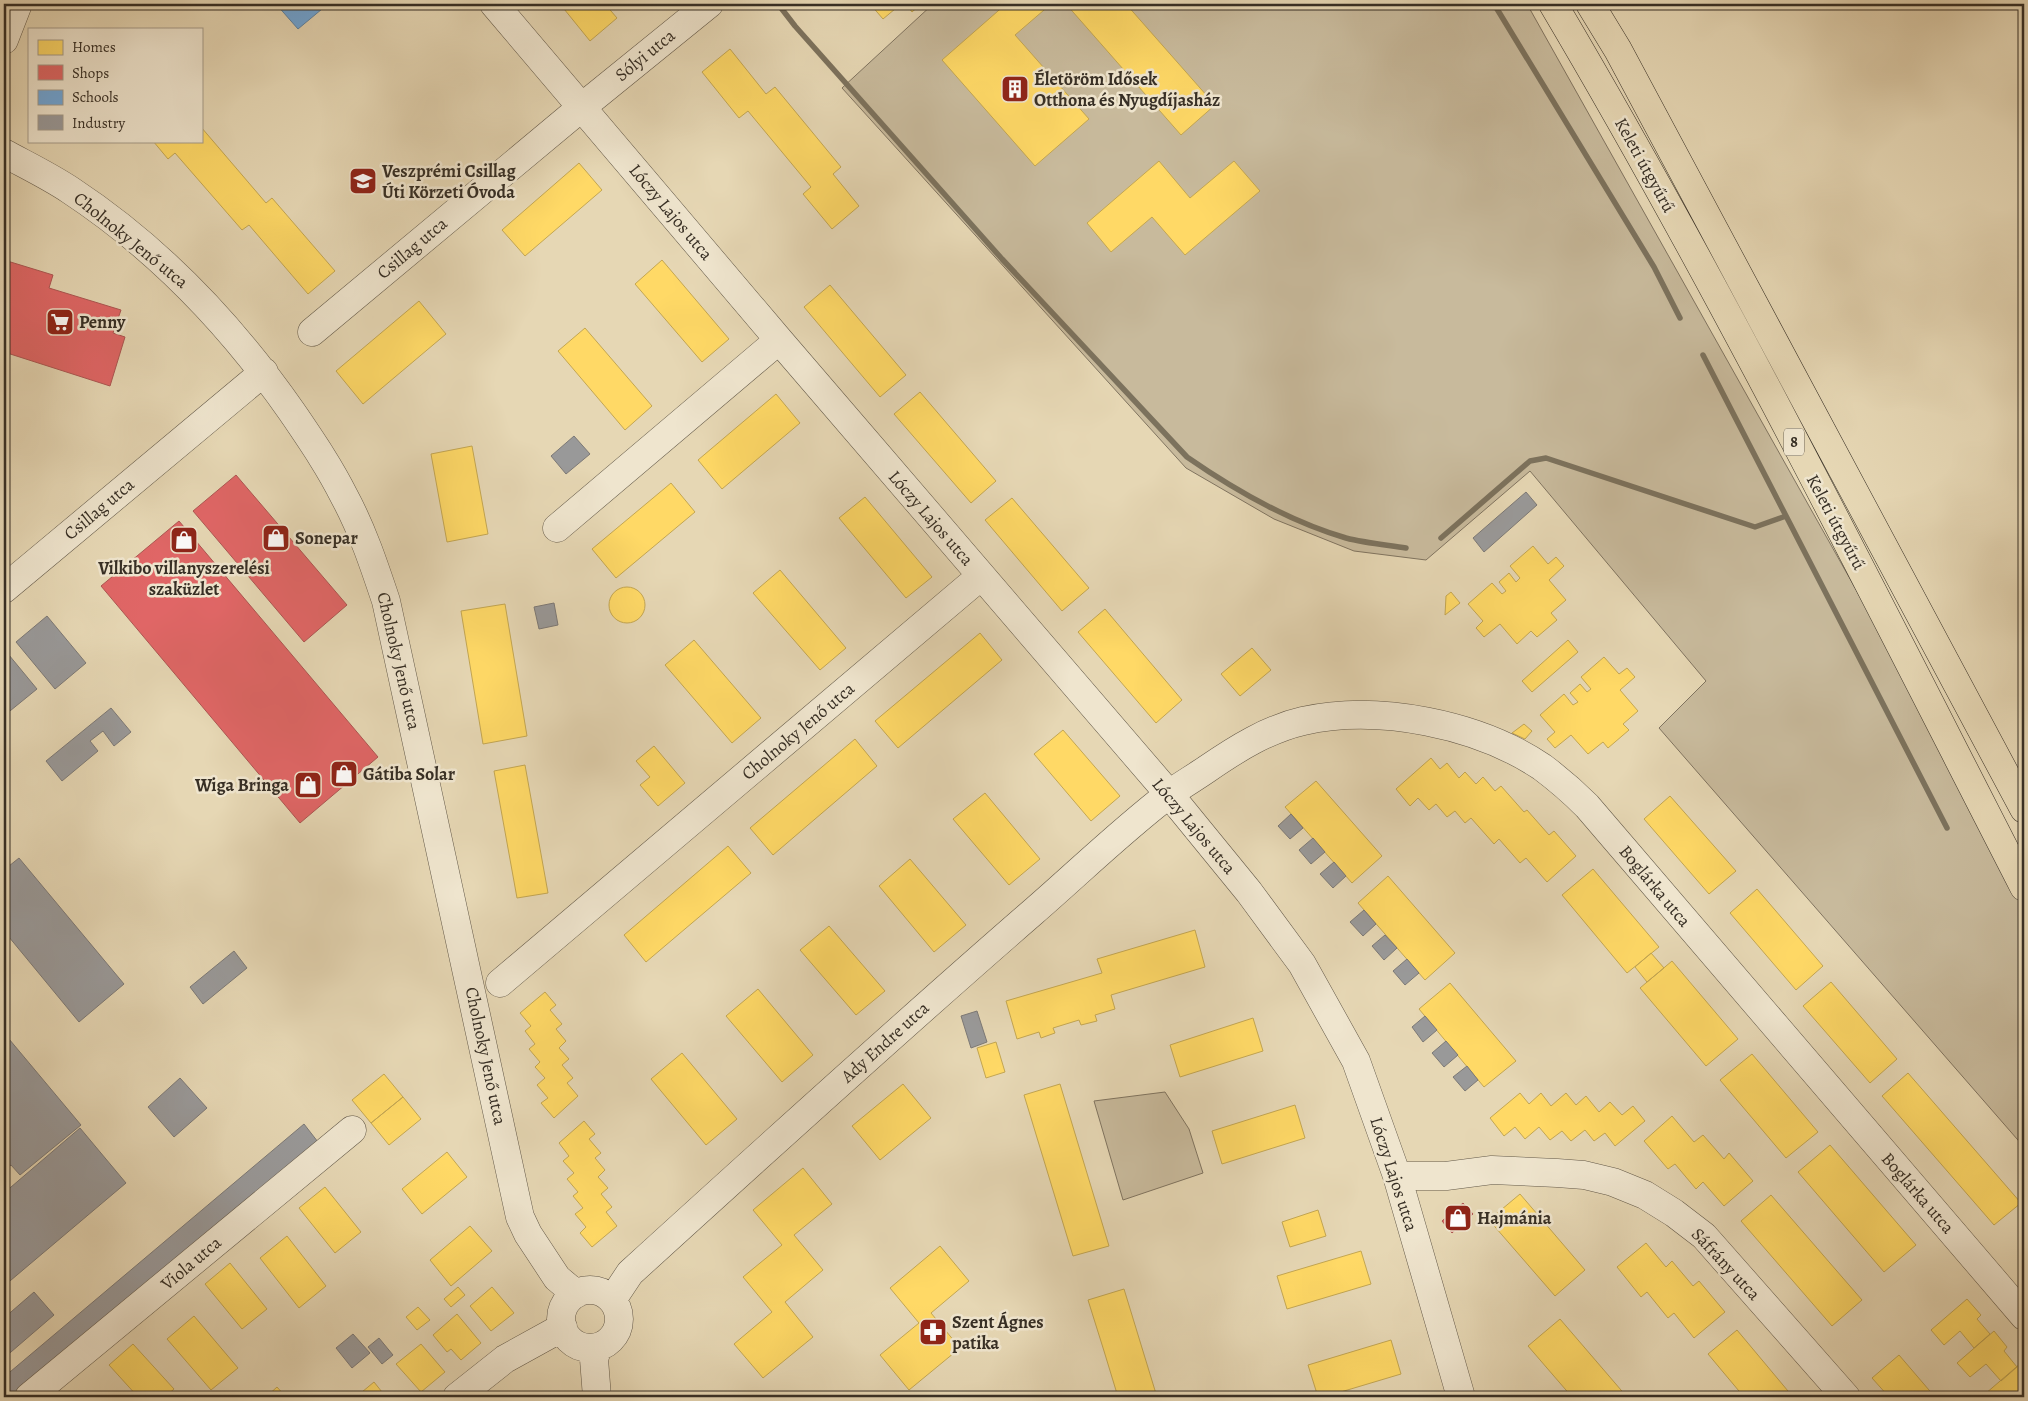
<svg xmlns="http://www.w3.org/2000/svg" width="2028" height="1401" font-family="Alegreya,serif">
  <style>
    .green { fill: #c8ba9c; stroke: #807460 }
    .homes { fill: #ffd966; stroke: #c3a652 }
    .shops { fill: #e06666; stroke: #ad5652 }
    .schools { fill: #6fa8dc; stroke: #5e84a5 }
    .industry { fill: #999; stroke: #7c7976 }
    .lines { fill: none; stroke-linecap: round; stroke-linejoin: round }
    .stream { stroke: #7c725d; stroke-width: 5.5 }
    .minor-casing { stroke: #635949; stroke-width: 29 }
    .major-casing { stroke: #372f25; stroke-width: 29 }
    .minor { stroke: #efe5ce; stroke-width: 28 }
    .major { stroke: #e6d7b4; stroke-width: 28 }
    .labels { text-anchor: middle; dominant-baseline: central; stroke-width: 5; stroke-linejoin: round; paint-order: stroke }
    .shield { fill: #efe5ce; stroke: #6e6658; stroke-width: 1 }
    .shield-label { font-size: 16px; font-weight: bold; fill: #372f25 }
    .street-label { font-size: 18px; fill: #372f25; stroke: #efe5ce }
    .poi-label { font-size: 18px; font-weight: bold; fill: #372f25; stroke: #efe5ce; text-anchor: start }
  </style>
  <rect width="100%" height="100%" fill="#e6d7b4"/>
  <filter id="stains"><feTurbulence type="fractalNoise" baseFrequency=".004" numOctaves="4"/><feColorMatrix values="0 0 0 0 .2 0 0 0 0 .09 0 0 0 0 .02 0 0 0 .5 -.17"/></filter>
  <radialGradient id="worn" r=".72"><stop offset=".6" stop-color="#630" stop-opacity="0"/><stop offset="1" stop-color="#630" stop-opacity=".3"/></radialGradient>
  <!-- green -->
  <path class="green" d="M933 4H1527L1922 707 2024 903V1147L1659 728 1706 681 1530 471 1426 560 1354 551 1274 519 1186 468 842 88Z
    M1165 1092 1189 1129 1203 1173 1123 1200 1094 1101Z"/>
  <!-- homes -->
  <path class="homes" d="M560 4H605L617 18 590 41Z
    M873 4H901L883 19 871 5Z
    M906 4H921L912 12Z
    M1006 4H1051L1015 35 1089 119 1035 166 942 60Z
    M1066 4H1126L1215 105 1181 135Z
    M730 49 766 94 775 87 841 167 833 174 859 206 832 229 803 194 811 187 748 111 739 118 702 72Z
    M201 127 266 203 272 198 335 271 308 294 249 225 242 230 175 153 168 159 153 141H201Z
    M1159 161 1190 198 1234 161 1260 191 1185 255 1152 217 1111 252 1087 223Z
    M579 163 602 190 525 256 502 230Z
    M662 260 729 339 702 362 635 284Z
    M830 285 906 375 880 397 804 307Z
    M419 301 446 334 363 404 336 371Z
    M585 328 652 406 625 430 558 351Z
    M920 392 996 481 971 503 894 414Z
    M776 394 800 423 722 489 698 460Z
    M472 446 488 534 447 542 431 454Z
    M671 483 695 512 616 578 592 549Z
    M865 497 932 577 906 598 839 518Z
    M1012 498 1089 588 1062 611 985 520Z
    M1533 546 1548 564 1556 557 1564 566 1549 580 1566 600 1551 613 1557 620 1537 637 1531 631 1517 644 1500 624 1484 637 1476 628 1483 621 1468 604 1492 583 1502 594 1506 591 1499 582 1509 573 1516 582 1520 578 1510 566Z
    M780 570 846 648 820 670 753 593Z
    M609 605a18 18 0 1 1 36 0a18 18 0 1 1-36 0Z
    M1451 592 1460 603 1445 615 1446 596Z
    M505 604 527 736 483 744 461 611Z
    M1105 609 1182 700 1156 723 1078 632Z
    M980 633 1002 660 898 748 875 721Z
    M694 640 761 718 732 743 665 665Z
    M1568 640 1578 652 1532 692 1522 681Z
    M1252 648 1271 670 1240 696 1221 674Z
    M1604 657 1619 674 1627 668 1635 677 1620 690 1638 711 1623 724 1629 730 1608 748 1603 742 1588 754 1571 735 1555 748 1547 739 1555 732 1540 715 1564 694 1573 705 1578 702 1570 693 1580 684 1587 692 1591 689 1581 677Z
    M1524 724 1532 731 1525 739 1512 733Z
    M1063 730 1120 796 1091 821 1034 754Z
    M855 739 877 766 773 855 750 828Z
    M654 746 685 783 658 806 640 785 650 777 636 761Z
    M1431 758 1440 769 1447 763 1459 778 1465 772 1476 784 1483 777 1495 791 1501 786 1524 812 1527 810 1549 835 1554 831 1576 856 1547 882 1526 858 1520 863 1499 839 1494 844 1471 818 1465 823 1455 811 1447 817 1436 804 1429 810 1418 798 1410 806 1396 789Z
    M525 765 548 893 517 898 494 771Z
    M1316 781 1382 856 1352 883 1285 807Z
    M985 793 1040 859 1009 885 953 819Z
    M1670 796 1736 871 1709 894 1644 819Z
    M728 846 751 873 646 962 624 935Z
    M910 859 966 925 934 952 879 886Z
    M1593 869 1659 947 1627 973 1562 895Z
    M1388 876 1455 953 1425 980 1358 903Z
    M1757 889 1823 966 1796 990 1730 913Z
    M829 926 885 991 856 1015 800 950Z
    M1195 930 1205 967 1111 995 1115 1009 1095 1015 1097 1021 1081 1025 1079 1020 1053 1028 1055 1033 1041 1038 1039 1032 1017 1039 1006 1001 1102 973 1097 959Z
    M1651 953 1664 968 1647 982 1635 967Z
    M1672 961 1738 1039 1706 1066 1640 988Z
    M1831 982 1897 1059 1870 1083 1803 1006Z
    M1450 983 1516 1061 1484 1087 1419 1009Z
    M758 989 813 1055 782 1082 726 1016Z
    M545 992 556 1005 550 1010 562 1024 556 1029 566 1041 559 1048 569 1059 562 1065 573 1078 567 1083 578 1096 554 1118 541 1103 548 1098 537 1085 545 1078 535 1067 540 1062 529 1049 535 1044 525 1031 531 1026 520 1013Z
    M1253 1018 1263 1051 1180 1077 1170 1045Z
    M996 1042 1005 1072 986 1078 977 1048Z
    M682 1053 737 1119 706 1145 651 1079Z
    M1752 1054 1818 1132 1786 1158 1720 1080Z
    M1908 1073 2021 1203 1994 1225 1882 1096Z
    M384 1074 403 1097 371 1123 352 1100Z
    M903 1084 931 1118 880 1160 852 1126Z
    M1060 1084 1109 1246 1073 1256 1024 1095Z
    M1520 1093 1529 1104 1541 1093 1551 1106 1566 1093 1576 1105 1586 1096 1599 1112 1610 1102 1622 1115 1633 1106 1645 1121 1615 1146 1605 1133 1594 1141 1585 1130 1571 1141 1562 1131 1550 1140 1539 1127 1525 1139 1515 1127 1504 1136 1490 1118Z
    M403 1097 421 1119 389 1145 371 1123Z
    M1295 1105 1305 1138 1222 1164 1212 1131Z
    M1672 1116 1694 1142 1703 1135 1724 1159 1729 1153 1753 1181 1724 1206 1703 1182 1696 1189 1675 1164 1668 1169 1644 1141Z
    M584 1121 595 1134 589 1139 601 1153 595 1158 605 1170 598 1177 608 1188 601 1194 612 1207 606 1212 617 1226 592 1247 580 1233 586 1227 575 1214 583 1208 573 1196 578 1192 567 1179 574 1173 563 1161 569 1156 559 1143Z
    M1830 1145 1916 1245 1884 1272 1798 1172Z
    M447 1152 467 1177 422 1214 402 1189Z
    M803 1168 832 1204 794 1235 823 1270 785 1302 813 1337 763 1378 734 1344 772 1312 743 1277 782 1245 753 1210Z
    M325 1187 361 1232 335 1253 299 1208Z
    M1520 1194 1585 1270 1555 1296 1489 1220Z
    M1771 1195 1862 1300 1832 1326 1741 1221Z
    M1318 1210 1326 1236 1290 1247 1282 1222Z
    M470 1226 492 1251 451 1286 430 1260Z
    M287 1236 326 1286 299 1308 260 1258Z
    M1646 1243 1666 1267 1672 1261 1693 1286 1699 1281 1725 1312 1694 1338 1674 1313 1668 1318 1647 1292 1641 1297 1617 1267Z
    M940 1246 969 1281 931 1313 960 1348 909 1390 880 1355 919 1323 890 1288Z
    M1361 1251 1371 1284 1287 1309 1277 1276Z
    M230 1263 267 1309 242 1329 205 1284Z
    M458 1287 465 1295 451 1307 444 1299Z
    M492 1287 514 1313 491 1331 470 1306Z
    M1124 1289 1157 1397H1118L1104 1351 1088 1300Z
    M1967 1299 1981 1315 1977 1319 1990 1334 1974 1348 1960 1331 1944 1345 1931 1330Z
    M418 1307 430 1320 417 1330 406 1317Z
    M457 1314 481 1343 461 1360 451 1349 447 1352 433 1335Z
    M194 1316 238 1368 211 1390 167 1339Z
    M1560 1319 1627 1397H1572L1534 1353 1528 1346Z
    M1737 1330 1793 1397H1744L1708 1354Z
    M1994 1331 2007 1347 2004 1351 2017 1367 2001 1381 1986 1364 1970 1377 1957 1363Z
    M1391 1340 1401 1374 1324 1397H1318L1308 1365Z
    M133 1344 174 1389 165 1397H138L109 1365Z
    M421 1344 445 1372 421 1392 396 1364Z
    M1899 1355 1935 1397H1889L1872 1378Z
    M2021 1363 2024 1366V1397H2015L2013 1395 2011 1397H1988L1985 1394Z
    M374 1382 386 1397H356Z
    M277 1387 286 1397H266Z"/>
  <!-- shops -->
  <path class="shops" d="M4 260 53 275 49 288 121 310 113 333 125 337 110 386 4 352V294L9 279 4 277Z
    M236 475 347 605 304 642 193 511Z
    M179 521 378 757 300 823 101 586Z
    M1463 1203 1473 1214 1452 1233 1442 1221Z"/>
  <!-- schools -->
  <path class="schools" d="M276 4H328L298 29Z"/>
  <!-- industry -->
  <path class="industry" d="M574 436 590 454 566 474 551 456Z
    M1526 492 1537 505 1484 552 1473 538Z
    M554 603 558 625 539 629 534 607Z
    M47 616 86 663 55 689 16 642Z
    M4 649 37 689 5 715 4 714Z
    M111 708 131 732 114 746 103 731 90 741 98 751 62 781 46 761Z
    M1291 814 1303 828 1290 839 1278 826Z
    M1313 838 1325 852 1311 864 1299 850Z
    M19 858 124 984 79 1022 4 931V870Z
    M1334 862 1346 876 1333 888 1320 874Z
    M1364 910 1376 924 1363 936 1350 922Z
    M1385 935 1397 948 1384 960 1372 946Z
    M234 951 247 968 203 1004 190 987Z
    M1407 959 1419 973 1405 985 1393 971Z
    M977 1011 987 1042 971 1048 961 1016Z
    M1425 1016 1437 1030 1423 1042 1412 1027Z
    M4 1033 81 1125 20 1175 11 1165 4 1171Z
    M1446 1041 1458 1055 1444 1067 1432 1053Z
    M1467 1066 1478 1080 1465 1091 1453 1077Z
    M180 1078 207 1108 174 1137 148 1107Z
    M304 1124 318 1142 15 1397H4V1377Z
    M80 1128 126 1183 4 1286V1193Z
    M34 1292 54 1315 4 1358V1318Z
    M353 1334 370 1353 352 1368 336 1348Z
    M379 1338 393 1355 382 1364 368 1347Z"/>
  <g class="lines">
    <!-- stream -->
    <path class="stream" d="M778 4 795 26 1002 259 1187 457C1236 491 1288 521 1346 538 1365 543 1387 545 1406 548
      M1494 4 1654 267 1680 318
      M1703 355 1947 828
      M1441 538 1530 461 1546 458 1755 527 1786 516"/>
    <defs>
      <path id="minor" d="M494 4 779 340 1169 794 1249 892 1302 964 1356 1061 1397 1176 1461 1397
        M4 40 18 4
        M4 153C26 165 49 176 70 190 158 248 232 326 292 412 311 440 329 466 344 496 362 529 374 565 386 601L520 1217 528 1234 557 1278 576 1294
        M312 332 582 107 709 4
        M557 528 779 340
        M4 589 264 372
        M500 983 981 576
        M1397 1176H1446L1492 1170 1557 1173 1584 1175 1613 1182 1645 1195 1674 1213 1704 1236 1846 1397
        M561 1319a29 29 0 1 1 58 0a29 29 0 1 1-58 0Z
        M612 1300 630 1273C764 1151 897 1030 1033 912 1078 873 1121 831 1168 795 1180 786 1194 778 1207 769 1236 749 1268 729 1303 721 1378 704 1478 724 1542 767 1558 779 1573 792 1587 806L2024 1316
        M29 1397 352 1130
        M457 1397 505 1359 563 1327
        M597 1397 594 1359 598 1347"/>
      <path id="major" d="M1553 4C1723 291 1872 591 2024 887
        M1590 4 1618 50 2024 809"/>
    </defs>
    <!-- minor casing -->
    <use href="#minor" class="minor-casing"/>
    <!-- major casing -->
    <use href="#major" class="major-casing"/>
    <!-- minor -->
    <use href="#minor" class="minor"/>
    <!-- major -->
    <use href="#major" class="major"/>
  </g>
  <!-- icons -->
  <defs>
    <symbol id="building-square" viewBox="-11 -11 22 22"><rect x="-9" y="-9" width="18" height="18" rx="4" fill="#8f2418" stroke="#efe5ce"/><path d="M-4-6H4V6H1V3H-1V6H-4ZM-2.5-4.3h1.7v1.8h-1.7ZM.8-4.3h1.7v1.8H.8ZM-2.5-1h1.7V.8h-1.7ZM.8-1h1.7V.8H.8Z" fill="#fff"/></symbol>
    <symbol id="school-square" viewBox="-11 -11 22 22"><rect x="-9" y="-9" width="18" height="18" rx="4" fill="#8f2418" stroke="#efe5ce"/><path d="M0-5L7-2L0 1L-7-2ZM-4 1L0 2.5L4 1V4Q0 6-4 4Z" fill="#fff"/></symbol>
    <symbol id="supermarket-square" viewBox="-11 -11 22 22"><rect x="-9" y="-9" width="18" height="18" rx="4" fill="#8f2418" stroke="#efe5ce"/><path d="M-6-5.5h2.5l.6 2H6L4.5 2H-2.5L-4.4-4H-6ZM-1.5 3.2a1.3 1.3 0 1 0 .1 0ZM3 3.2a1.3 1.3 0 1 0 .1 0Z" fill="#fff"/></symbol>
    <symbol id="shop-square" viewBox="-11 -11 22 22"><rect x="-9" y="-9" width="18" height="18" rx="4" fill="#8f2418" stroke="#efe5ce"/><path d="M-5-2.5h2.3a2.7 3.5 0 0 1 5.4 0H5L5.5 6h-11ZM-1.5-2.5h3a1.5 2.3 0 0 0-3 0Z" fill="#fff"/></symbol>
    <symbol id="pharmacy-square" viewBox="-11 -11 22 22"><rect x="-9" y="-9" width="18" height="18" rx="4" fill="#8f2418" stroke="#efe5ce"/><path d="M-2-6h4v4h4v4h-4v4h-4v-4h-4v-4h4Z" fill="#fff"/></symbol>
  </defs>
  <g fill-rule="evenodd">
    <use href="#building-square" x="999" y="73" width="32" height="32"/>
    <use href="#school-square" x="347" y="165" width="32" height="32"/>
    <use href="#supermarket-square" x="44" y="306" width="32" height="32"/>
    <use href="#shop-square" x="260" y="522" width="32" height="32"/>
    <use href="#shop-square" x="168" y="524" width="32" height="32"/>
    <use href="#shop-square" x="328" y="758" width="32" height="32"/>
    <use href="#shop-square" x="292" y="769" width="32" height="32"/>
    <use href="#shop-square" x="1442" y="1202" width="32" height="32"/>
    <use href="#pharmacy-square" x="917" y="1316" width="32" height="32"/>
  </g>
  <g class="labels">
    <!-- shield labels -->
    <rect class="shield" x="1784" y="428.5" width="20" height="27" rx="4"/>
    <g class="shield-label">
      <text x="1794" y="442">8</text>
    </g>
    <!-- street labels -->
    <g class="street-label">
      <text transform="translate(645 55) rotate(-39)">Sólyi utca</text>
      <text transform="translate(1645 165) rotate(61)">Keleti útgyűrű</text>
      <text transform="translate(671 212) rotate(50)">Lóczy Lajos utca</text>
      <text transform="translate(131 240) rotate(39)">Cholnoky Jenő utca</text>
      <text transform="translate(412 248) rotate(-40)">Csillag utca</text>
      <text transform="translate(99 509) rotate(-40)">Csillag utca</text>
      <text transform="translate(931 518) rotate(49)">Lóczy Lajos utca</text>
      <text transform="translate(1836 522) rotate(62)">Keleti útgyűrű</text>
      <text transform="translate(399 661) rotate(77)">Cholnoky Jenő utca</text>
      <text transform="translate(798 731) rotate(-40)">Cholnoky Jenő utca</text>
      <text transform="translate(1194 826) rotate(50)">Lóczy Lajos utca</text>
      <text transform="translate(1655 886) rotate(50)">Boglárka utca</text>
      <text transform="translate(885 1042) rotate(-42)">Ady Endre utca</text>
      <text transform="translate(486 1056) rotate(78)">Cholnoky Jenő utca</text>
      <text transform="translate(1394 1174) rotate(72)">Lóczy Lajos utca</text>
      <text transform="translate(1918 1193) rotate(49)">Boglárka utca</text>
      <text transform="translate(191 1263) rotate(-40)">Viola utca</text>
      <text transform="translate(1726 1264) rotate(47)">Sáfrány utca</text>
    </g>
    <!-- poi labels -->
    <g class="poi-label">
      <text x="1034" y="79">Életöröm Idősek<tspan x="1034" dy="21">Otthona és Nyugdíjasház</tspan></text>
      <text x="382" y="171">Veszprémi Csillag<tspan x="382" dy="21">Úti Körzeti Óvoda</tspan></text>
      <text x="79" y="322">Penny</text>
      <text x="295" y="538">Sonepar</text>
      <text x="184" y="568" text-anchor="middle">Vilkibo villanyszerelési<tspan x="184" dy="21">szaküzlet</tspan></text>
      <text x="363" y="774">Gátiba Solar</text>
      <text x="289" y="785" text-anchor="end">Wiga Bringa</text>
      <text x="1477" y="1218">Hajmánia</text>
      <text x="952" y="1322">Szent Ágnes<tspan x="952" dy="21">patika</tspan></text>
    </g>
  </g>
  <!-- margin -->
  <rect width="2028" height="1401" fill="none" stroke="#e6d7b4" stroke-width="20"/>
  <rect x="5" y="5" width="2018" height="1391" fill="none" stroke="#372f25" stroke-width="2.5"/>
  <rect x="10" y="10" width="2008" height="1381" fill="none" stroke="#372f25"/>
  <!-- legend -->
  <rect x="28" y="28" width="175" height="115" fill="#efe5ce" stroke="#a59c8a"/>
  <rect x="38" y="40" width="25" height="15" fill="#ffd966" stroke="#a59c8a"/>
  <text x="72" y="52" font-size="15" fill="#372f25">Homes</text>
  <rect x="38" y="65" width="25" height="15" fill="#e06666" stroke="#a59c8a"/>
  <text x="72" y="78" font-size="15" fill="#372f25">Shops</text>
  <rect x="38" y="90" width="25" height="15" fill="#6fa8dc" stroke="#a59c8a"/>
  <text x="72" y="102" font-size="15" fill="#372f25">Schools</text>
  <rect x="38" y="115" width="25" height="15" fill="#999999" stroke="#a59c8a"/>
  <text x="72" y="128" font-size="15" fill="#372f25">Industry</text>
  <rect width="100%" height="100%" filter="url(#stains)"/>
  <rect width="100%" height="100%" fill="url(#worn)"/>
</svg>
